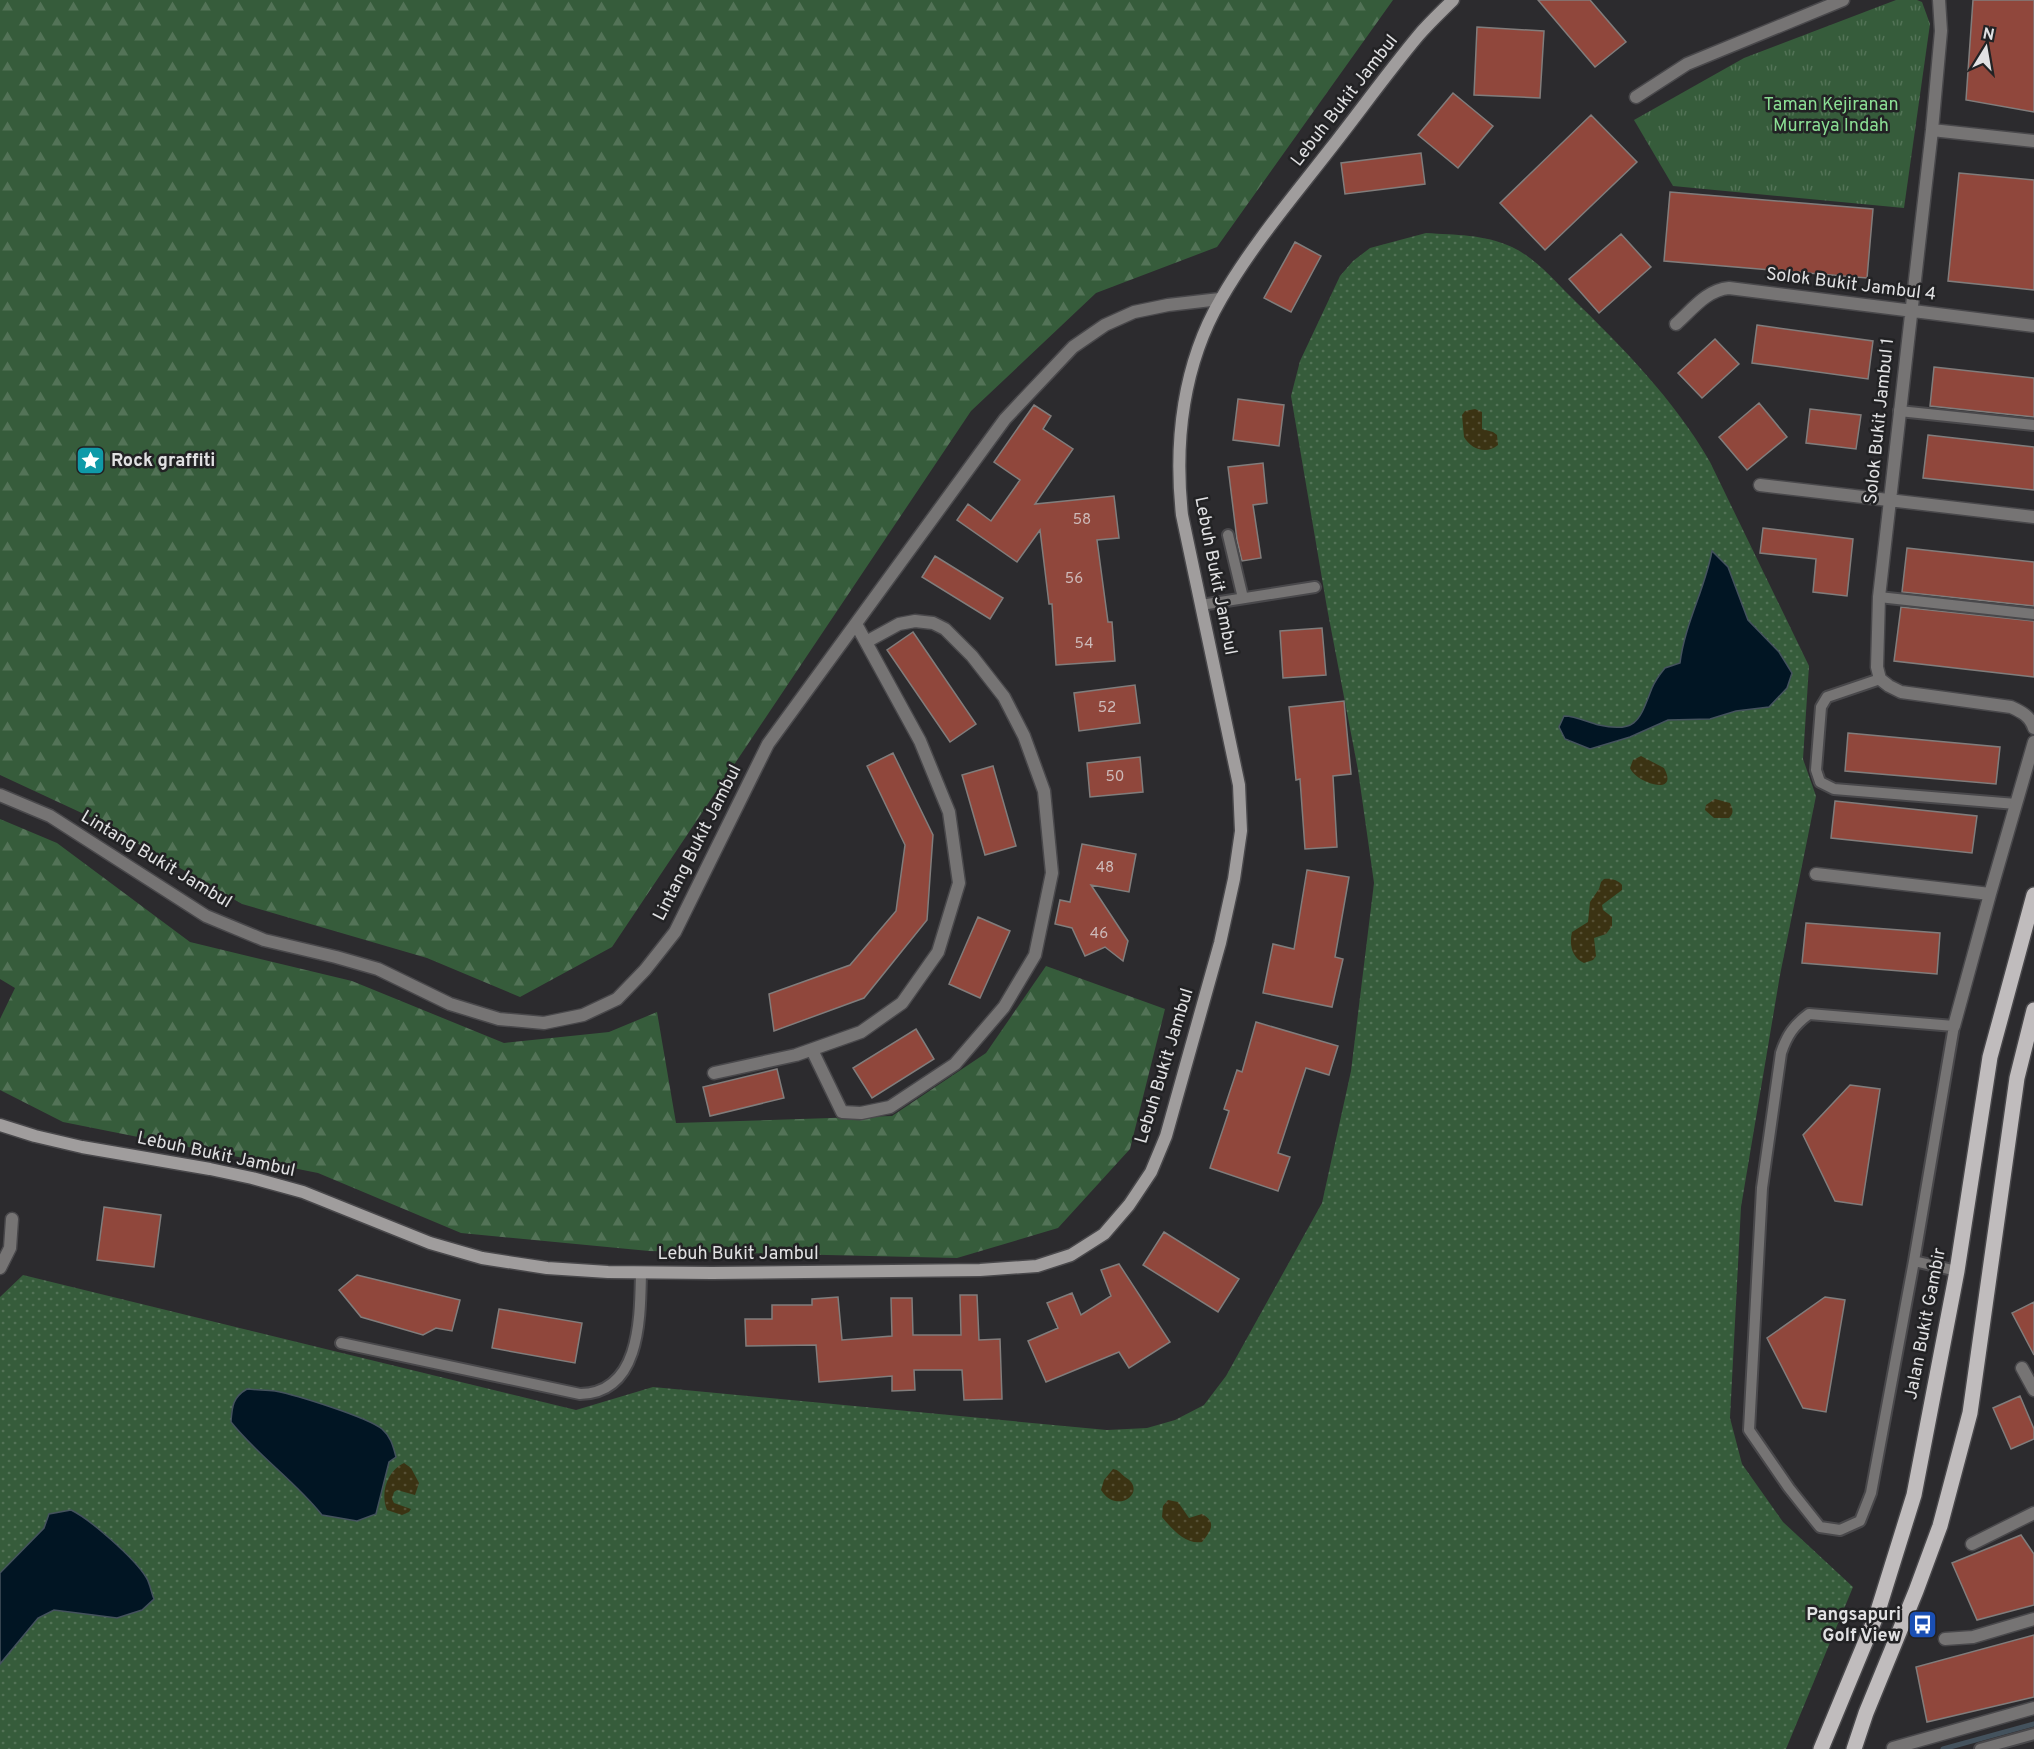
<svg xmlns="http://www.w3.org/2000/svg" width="2034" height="1749" font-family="Overpass,sans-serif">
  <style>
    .grass { fill: url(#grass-dots) }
    .forest { fill: url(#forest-firs) }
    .sand { fill: url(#sand-dots) }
    .park { fill: url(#park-tufts) }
    .water { fill: #011523; stroke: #44525d; stroke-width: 1.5 }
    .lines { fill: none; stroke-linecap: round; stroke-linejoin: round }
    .stream { stroke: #44525d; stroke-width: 5 }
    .building { fill: #90473c; stroke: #817d7c; stroke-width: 1.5 }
    .service-casing { stroke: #49484b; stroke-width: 14 }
    .minor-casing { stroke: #49484b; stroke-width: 15 }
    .secondary-casing { stroke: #49484b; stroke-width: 15 }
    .primary-casing { stroke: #49484b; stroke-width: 18 }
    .service { stroke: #767474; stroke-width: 10 }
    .minor { stroke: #767474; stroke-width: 12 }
    .secondary { stroke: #a09d9d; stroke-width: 12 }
    .primary { stroke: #c0bcbd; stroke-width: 15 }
    .labels { text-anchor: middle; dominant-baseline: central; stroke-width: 5; stroke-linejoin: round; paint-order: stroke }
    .number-label { font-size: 15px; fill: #cdbab9 }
    .street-label { font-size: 18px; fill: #e1e1e3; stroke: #222224 }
    .park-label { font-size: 18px; fill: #8bde94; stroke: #222224 }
    .poi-label { font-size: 18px; font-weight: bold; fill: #e1e1e3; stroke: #222224; text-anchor: start }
  </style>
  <defs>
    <pattern id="grass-dots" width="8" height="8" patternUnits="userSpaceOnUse" patternTransform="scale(1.5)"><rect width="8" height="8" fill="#365c3b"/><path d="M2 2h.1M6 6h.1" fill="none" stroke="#537357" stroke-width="1.8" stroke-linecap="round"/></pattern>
    <pattern id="forest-firs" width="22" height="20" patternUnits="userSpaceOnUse" patternTransform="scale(1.5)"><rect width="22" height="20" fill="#365c3b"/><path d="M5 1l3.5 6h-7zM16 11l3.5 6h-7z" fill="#537357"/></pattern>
    <pattern id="sand-dots" width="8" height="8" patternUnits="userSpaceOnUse" patternTransform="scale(1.5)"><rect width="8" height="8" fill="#3b3313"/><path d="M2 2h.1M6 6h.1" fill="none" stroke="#575035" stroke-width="1.8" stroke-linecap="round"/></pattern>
    <pattern id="park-tufts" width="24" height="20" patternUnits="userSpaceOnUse" patternTransform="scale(1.5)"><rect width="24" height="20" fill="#365c3b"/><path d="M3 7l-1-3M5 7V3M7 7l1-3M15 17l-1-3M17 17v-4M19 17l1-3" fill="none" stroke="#537357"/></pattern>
  </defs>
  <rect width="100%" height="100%" fill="#2c2b2e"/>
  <!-- grass -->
  <path class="grass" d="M1426 233C1456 235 1483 234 1512 247 1535 258 1553 279 1571 297 1622 347 1674 399 1710 462L1809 666 1803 759 1816 796 1780 975 1741 1207 1730 1418 1742 1464 1783 1522 1853 1587 1786 1749H0V1297L23 1275 576 1410 653 1387 1107 1430 1147 1428 1175 1420 1204 1405 1226 1376 1322 1203 1351 1071 1374 883 1358 770 1327 608 1291 396 1300 361 1340 276 1353 261 1370 248Z"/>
  <!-- forest -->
  <path class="forest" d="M0 0H1393L1217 247 1096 293 971 411 612 947 520 997 427 958 242 904 99 821 0 775Z
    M0 819 57 843 190 942 352 981 504 1043 609 1032 657 1012 676 1123 892 1116 986 1053 1046 966 1165 1009 1130 1149 1058 1228 957 1258 649 1251 461 1233 318 1173 63 1122 0 1090V1019L15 988 0 979Z"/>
  <!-- sand -->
  <path class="sand" d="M1475 409 1482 412V429L1493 432 1497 435 1498 445C1486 455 1471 449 1464 437L1462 415 1465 411Z
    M1641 756 1664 768C1680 797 1636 783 1630 768L1633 760Z
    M1715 799 1730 803C1733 809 1734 813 1729 818H1714L1705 810 1706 805Z
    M1604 879C1611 878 1618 880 1622 885V890L1602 905 1603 910 1612 917V926L1606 934 1594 938 1596 956 1593 960 1584 963C1572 958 1569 945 1572 932L1588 922 1590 902 1599 889 1601 882Z
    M404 1463 411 1468 419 1483 415 1495 397 1490 394 1492 392 1499 394 1503 411 1509 409 1512 402 1515 387 1510C380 1493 387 1471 404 1463Z
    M1113 1469C1119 1470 1120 1473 1125 1477 1149 1491 1117 1516 1101 1490L1104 1480Z
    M1168 1500 1178 1502 1189 1518 1202 1514C1217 1522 1211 1531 1202 1542 1186 1545 1172 1529 1162 1517L1163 1506Z"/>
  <!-- park -->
  <path class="park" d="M1896 0H1917L1922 2 1930 24 1904 208 1673 186 1634 120 1744 58Z"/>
  <!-- water -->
  <path class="water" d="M1712 551 1728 567 1748 620 1779 652 1792 673 1787 688 1769 707 1736 711 1710 719 1668 720 1630 737 1590 749 1565 739 1559 727 1564 716C1576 716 1587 722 1599 725 1638 734 1640 718 1652 688 1655 681 1660 674 1665 668L1680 663C1685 623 1705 589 1712 551Z
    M247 1389C256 1390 266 1390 275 1391 296 1395 367 1417 382 1429 391 1437 393 1446 396 1457L389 1462 376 1514 357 1521 322 1515C295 1481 258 1456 231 1422 232 1406 233 1397 247 1389Z
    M71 1510C90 1519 134 1558 146 1577 150 1583 151 1592 154 1599L142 1610 117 1618 54 1610 38 1618 0 1664V1573L44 1528 49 1514Z"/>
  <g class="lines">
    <!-- stream -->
    <path class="stream" d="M1943 1749 2034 1724"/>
  </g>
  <!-- building -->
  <path class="building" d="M1538 0H1590L1626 42 1595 67Z
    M1973 0H2034V112L1966 100Z
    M1477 27 1544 31 1540 98 1474 95Z
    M1453 93 1493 126 1458 168 1418 135Z
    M1591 115 1637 162 1545 250 1500 203Z
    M1421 153 1425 184 1345 194 1341 163Z
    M1959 173 2034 180V290L1948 281Z
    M1670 192 1873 209 1867 278 1664 261Z
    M1621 234 1651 267 1599 313 1569 279Z
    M1295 242 1321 256 1291 312 1264 298Z
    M1757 325 1873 341 1868 379 1752 363Z
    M1715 339 1739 364 1702 398 1678 373Z
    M1934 367 2034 378V417L1930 406Z
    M1238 399 1284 405 1279 446 1233 440Z
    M1759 403 1787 437 1747 470 1719 437Z
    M1034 405 1051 416 1043 429 1073 449 1035 504 1114 496 1119 538 1097 540 1108 622H1112L1115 661 1056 665 1052 604H1049L1040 530 1017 562 957 520 968 504 991 521 1020 480 994 462Z
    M1810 409 1861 415 1856 449 1806 443Z
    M1928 435 2034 447V490L1923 478Z
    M1263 463 1267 503 1253 505 1261 558 1242 561 1237 540 1228 467Z
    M1763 528 1853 539 1847 596 1813 592 1816 559 1760 553Z
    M1907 548 2034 562V606L1902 592Z
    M935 556 1003 598 990 619 922 577Z
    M1901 607 2034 621V677L1894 661Z
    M1322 628 1326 675 1283 678 1280 631Z
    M913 632 976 724 950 742 887 650Z
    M1135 685 1140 723 1079 731 1074 693Z
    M1344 701 1351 774 1333 776 1337 847 1305 849 1300 779 1296 780 1289 707Z
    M1848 733 2000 747 1996 784 1845 771Z
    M893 753 933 835 927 920 864 998 774 1031 769 994 850 965 896 911 905 845 867 766Z
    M1140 757 1143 792 1090 797 1087 763Z
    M993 766 1016 846 985 855 962 775Z
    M1835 801 1977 816 1972 853 1831 838Z
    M1082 844 1136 854 1129 892 1091 885 1128 941 1123 961 1105 947 1085 956 1072 928 1055 924 1060 900 1070 902Z
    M1307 870 1349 877 1335 957 1343 959 1332 1007 1263 993 1273 944 1294 949Z
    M978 917 1010 931 980 998 949 984Z
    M1806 923 1940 933 1937 974 1802 963Z
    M1256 1022 1338 1046 1329 1075 1306 1068 1278 1153 1290 1157 1278 1191 1210 1168 1229 1111 1224 1109 1237 1070 1242 1072Z
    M916 1029 934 1059 872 1098 853 1068Z
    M777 1069 784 1098 710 1116 703 1087Z
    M1850 1085 1880 1089 1862 1205 1835 1201 1803 1135Z
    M104 1207 161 1215 154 1267 97 1260Z
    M1164 1232 1239 1279 1218 1312 1143 1265Z
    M1119 1264 1170 1342 1129 1368 1119 1352 1046 1382 1028 1341 1058 1328 1047 1303 1072 1293 1081 1315 1111 1296 1101 1270Z
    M357 1275 460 1300 452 1331 436 1328 423 1335 361 1317 339 1290Z
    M960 1295H977L979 1340 1000 1339 1002 1399 964 1400 962 1370H914L915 1390 892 1391V1376L819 1382 816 1345 746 1346 745 1319H772V1305H812V1299L838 1297 842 1340 892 1336 891 1298H912L913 1335H961Z
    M1825 1297 1845 1300 1826 1412 1803 1408 1767 1338Z
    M2034 1302V1355L2012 1313Z
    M499 1309 582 1323 575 1363 492 1348Z
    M2020 1396 2034 1429V1439L2011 1449 1993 1408Z
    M2021 1535 2034 1554V1605L1977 1620 1952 1563Z
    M2034 1635V1697L1927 1722 1916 1667Z"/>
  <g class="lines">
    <defs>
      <path id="service" d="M1899 411 2034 425
        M1228 535 1243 598
        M1879 597 2034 614
        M1201 605 1315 587
        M1880 679 1827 697 1821 707 1816 770 1820 782 1834 789 2016 804
        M1809 1014 1954 1026 1914 1261 1871 1493 1860 1521 1840 1530 1820 1527 1789 1488 1749 1430 1762 1188 1781 1053C1787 1035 1794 1025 1809 1014Z
        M1914 1261 1957 1271
        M341 1343 580 1394C641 1393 640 1318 641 1272
        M1980 1749 2034 1734"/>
      <path id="minor" d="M1939 0 1941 31 1932 130 1879 597 1877 667 1880 679 1889 686 1901 692 2011 707C2022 712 2030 716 2034 728
        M1636 97 1687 64 1843 0
        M1932 130 2034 141
        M1676 324C1692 310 1706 290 1729 288L2034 326
        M1760 485 2034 517
        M0 795 50 816 206 916 264 940 336 957 378 969 450 1004 499 1019 544 1023 583 1015 617 999 645 970 675 932 768 744 1005 419 1073 347 1105 325 1134 312 1168 305 1220 299
        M1816 874 1990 894
        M1954 1026 1990 894 2034 742
        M812 1050 842 1112 861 1113 890 1107 955 1064 1004 1007 1035 955 1052 873 1044 791 1024 736 1004 697 972 656 945 629 933 623 915 621 899 624 866 642
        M714 1073 796 1055 861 1032 902 1003 938 952 959 883 949 812 920 741 856 624
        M0 1268 10 1248 12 1219
        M2022 1368 2034 1390
        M1972 1544 2034 1513
        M1945 1639 1973 1637 2034 1619
        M1893 1748 2034 1708"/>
      <path id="secondary" d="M0 1125 35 1136 82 1147 210 1169 252 1178 303 1192 430 1243 482 1258 547 1268 608 1272 712 1273 980 1270 1037 1266 1071 1255 1104 1234 1129 1205 1151 1172 1166 1136 1220 943 1234 879 1241 831 1239 785 1182 515C1174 441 1183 364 1221 299 1252 245 1293 197 1331 148 1360 111 1388 72 1418 36 1429 23 1441 12 1453 0"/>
      <path id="primary" d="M1821 1749 1877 1614 1914 1495 1957 1271 1990 1057 2034 895
        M1854 1749 1866 1713 1916 1591 1940 1526 1970 1413 2017 1078 2034 1010"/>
    </defs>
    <!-- service casing -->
    <use href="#service" class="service-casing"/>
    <!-- minor casing -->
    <use href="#minor" class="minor-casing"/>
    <!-- secondary casing -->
    <use href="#secondary" class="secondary-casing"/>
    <!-- primary casing -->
    <use href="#primary" class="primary-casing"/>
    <!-- service -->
    <use href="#service" class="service"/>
    <!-- minor -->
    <use href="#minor" class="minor"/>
    <!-- secondary -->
    <use href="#secondary" class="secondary"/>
    <!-- primary -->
    <use href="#primary" class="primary"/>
  </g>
  <!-- icons -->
  <defs>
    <symbol id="sight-square" viewBox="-11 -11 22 22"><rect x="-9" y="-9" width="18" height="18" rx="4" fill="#0f9aa8" stroke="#222224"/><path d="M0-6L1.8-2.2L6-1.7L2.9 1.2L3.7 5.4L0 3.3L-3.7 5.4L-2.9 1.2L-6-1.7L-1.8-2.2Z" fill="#fff"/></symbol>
    <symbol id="bus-square" viewBox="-11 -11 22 22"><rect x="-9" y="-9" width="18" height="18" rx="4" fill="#1a4fb4" stroke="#222224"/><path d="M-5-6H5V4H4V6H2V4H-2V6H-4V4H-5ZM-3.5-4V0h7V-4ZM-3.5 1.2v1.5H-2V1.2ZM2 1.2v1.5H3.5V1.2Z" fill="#fff"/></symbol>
  </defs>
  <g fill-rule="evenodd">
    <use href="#sight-square" x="74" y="444" width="33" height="33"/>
    <use href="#bus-square" x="1906" y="1608" width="33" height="33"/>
  </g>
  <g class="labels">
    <!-- number labels -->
    <g class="number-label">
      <text x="1082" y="520">58</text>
      <text x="1074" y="579">56</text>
      <text x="1084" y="644">54</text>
      <text x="1107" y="708">52</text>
      <text x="1115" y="777">50</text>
      <text x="1105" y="868">48</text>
      <text x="1099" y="934">46</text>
    </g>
    <!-- street labels -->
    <g class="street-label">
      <text transform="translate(1345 101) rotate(-52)">Lebuh Bukit Jambul</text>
      <text transform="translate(1851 285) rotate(7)">Solok Bukit Jambul 4</text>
      <text transform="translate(1880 421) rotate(-84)">Solok Bukit Jambul 1</text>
      <text transform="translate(1215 576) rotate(79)">Lebuh Bukit Jambul</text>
      <text transform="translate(698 843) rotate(-63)">Lintang Bukit Jambul</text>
      <text transform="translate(156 860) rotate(31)">Lintang Bukit Jambul</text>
      <text transform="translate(1165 1066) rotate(-73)">Lebuh Bukit Jambul</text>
      <text transform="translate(216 1155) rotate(12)">Lebuh Bukit Jambul</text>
      <text x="738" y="1254">Lebuh Bukit Jambul</text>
      <text transform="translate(1926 1324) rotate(-79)">Jalan Bukit Gambir</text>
    </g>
    <!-- park labels -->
    <g class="park-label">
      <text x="1831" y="105">Taman Kejiranan<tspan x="1831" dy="21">Murraya Indah</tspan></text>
    </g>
    <!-- poi labels -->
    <g class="poi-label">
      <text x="111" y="461">Rock graffiti</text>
      <text x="1901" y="1615" text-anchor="end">Pangsapuri<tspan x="1901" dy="21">Golf View</tspan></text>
    </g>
  </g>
  <!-- north arrow -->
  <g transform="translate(1986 48) rotate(11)" stroke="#222224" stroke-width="4.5" paint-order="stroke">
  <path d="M0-4.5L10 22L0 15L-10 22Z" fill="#e1e1e3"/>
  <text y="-9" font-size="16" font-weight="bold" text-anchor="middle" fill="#e1e1e3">N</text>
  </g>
</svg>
